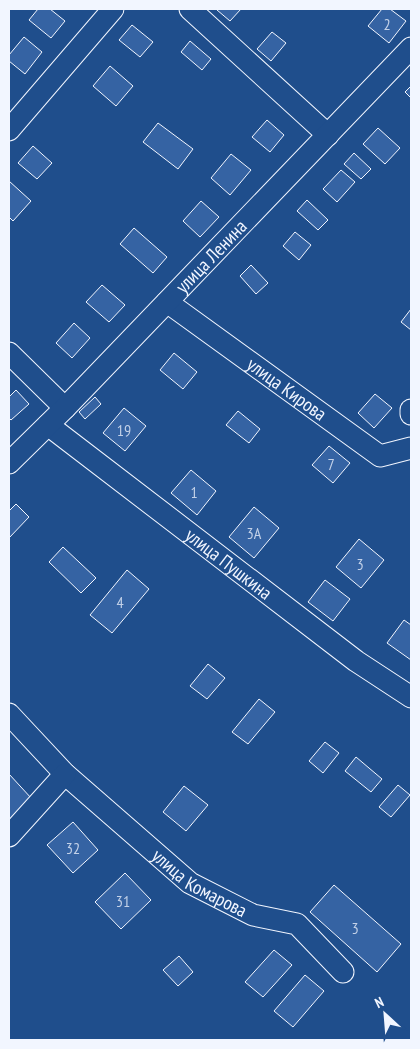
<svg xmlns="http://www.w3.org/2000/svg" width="420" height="1049" font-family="'PT Sans Narrow',sans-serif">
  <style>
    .building { fill: #3563a3; stroke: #f2f6ff }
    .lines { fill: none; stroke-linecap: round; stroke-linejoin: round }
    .minor-casing { stroke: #f2f6ff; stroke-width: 23 }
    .minor { stroke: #1f4e8c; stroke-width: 21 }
    .labels { text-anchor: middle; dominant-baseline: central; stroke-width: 4; stroke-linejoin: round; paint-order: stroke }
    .number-label { font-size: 16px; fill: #c3d1e8 }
    .street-label { font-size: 19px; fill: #f2f6ff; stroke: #1f4e8c }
  </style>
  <rect width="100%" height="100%" fill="#1f4e8c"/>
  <!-- building -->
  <path class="building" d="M38 9H50L65 21 51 38 29 20Z
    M218 9H241L230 21 217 10Z
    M382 9H390L406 21 389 43 368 26Z
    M132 25 153 42 140 57 119 40Z
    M272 32 286 43 271 61 257 49Z
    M24 37 42 52 25 74 9 61V55Z
    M190 41 211 59 202 70 181 52Z
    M110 66 133 86 116 106 93 86Z
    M411 86V98L405 92Z
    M267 120 284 135 270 152 252 137Z
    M158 123 193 149 178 169 143 142Z
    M378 128 400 148 385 164 363 144Z
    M33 146 52 163 37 179 18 163Z
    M354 153 371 169 361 179 344 164Z
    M231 154 251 170 230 195 211 178Z
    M341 170 355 182 337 202 323 189Z
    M9 181 31 201 13 221 9 217Z
    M307 200 328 220 318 230 297 211Z
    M201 201 219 217 200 237 183 221Z
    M134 228 167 257 153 273 120 244Z
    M295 232 311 245 299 260 283 246Z
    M251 265 268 283 256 294 240 276Z
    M102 285 125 305 109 322 86 302Z
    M411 309V330L401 322Z
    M74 323 90 338 72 358 56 343Z
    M174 353 197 372 183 389 160 370Z
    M16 390 29 404 11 420 9 418V397Z
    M375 394 392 408 374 428 358 413Z
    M95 397 101 404 85 419 79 412Z
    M124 408 146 426 125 451 103 433Z
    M238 411 260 429 249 443 226 425Z
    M329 446 350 463 333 483 312 465Z
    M191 470 216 491 197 515 171 493Z
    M16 504 29 517 9 538V511Z
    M254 507 279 528 254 558 229 537Z
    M359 539 384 560 361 588 336 567Z
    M63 547 96 578 81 593 49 562Z
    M127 570 149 589 112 633 90 615Z
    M325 580 350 599 333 621 308 602Z
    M404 620 411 625V660L387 643Z
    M208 664 225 678 207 699 190 686Z
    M259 699 275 712 248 744 232 732Z
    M325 742 339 753 323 773 309 761Z
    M356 757 382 779 371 792 345 771Z
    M9 774 32 799 9 821Z
    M398 785 410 795 391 817 379 807Z
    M184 786 208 805 186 831 163 812Z
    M73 822 98 850 73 873 47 845Z
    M125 873 151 900 121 929 95 902Z
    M334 885 401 944 377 972 310 912Z
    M274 950 292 965 263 997 245 982Z
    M179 956 193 972 178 986 163 970Z
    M305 975 324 991 293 1027 274 1011Z"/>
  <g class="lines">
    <defs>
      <g id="minor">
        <path d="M190 9 328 135"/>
        <path d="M9 130 113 9"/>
        <path id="s1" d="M167 302 380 456 411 448"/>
        <path d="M9 353 65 408"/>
        <path d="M411 410V414"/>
        <path id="s2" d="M48 425 356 661 411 697"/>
        <path id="s3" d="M9 463 65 408 411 48"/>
        <path id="s4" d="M9 714 65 774 190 883 253 915 297 924 343 972"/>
        <path d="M9 836 65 774"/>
      </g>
    </defs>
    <!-- minor casing -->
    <use href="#minor" class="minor-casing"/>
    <!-- minor -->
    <use href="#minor" class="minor"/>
  </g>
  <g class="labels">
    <!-- number labels -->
    <g class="number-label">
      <text x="387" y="24">2</text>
      <text x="124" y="430">19</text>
      <text x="331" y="464">7</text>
      <text x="194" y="492">1</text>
      <text x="254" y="533">3А</text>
      <text x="360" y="564">3</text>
      <text x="120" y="602">4</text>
      <text x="73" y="848">32</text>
      <text x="123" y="901">31</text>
      <text x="355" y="928">3</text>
    </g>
    <!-- street labels -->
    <g class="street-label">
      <text stroke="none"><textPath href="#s3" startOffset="289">улица Ленина</textPath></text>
      <text stroke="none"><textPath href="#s1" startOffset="148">улица Кирова</textPath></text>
      <text stroke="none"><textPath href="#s2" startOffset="228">улица Пушкина</textPath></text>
      <text stroke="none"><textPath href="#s4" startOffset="256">улица Комарова</textPath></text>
    </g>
  </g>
  <!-- border -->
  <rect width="420" height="1049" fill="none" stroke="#f2f6ff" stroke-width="20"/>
  <!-- north arrow -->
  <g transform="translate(385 1014) rotate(334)" stroke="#1f4e8c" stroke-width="4" paint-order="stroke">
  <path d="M0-4L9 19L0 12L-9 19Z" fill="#f2f6ff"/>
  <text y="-8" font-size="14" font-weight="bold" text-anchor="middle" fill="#f2f6ff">N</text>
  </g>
</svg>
